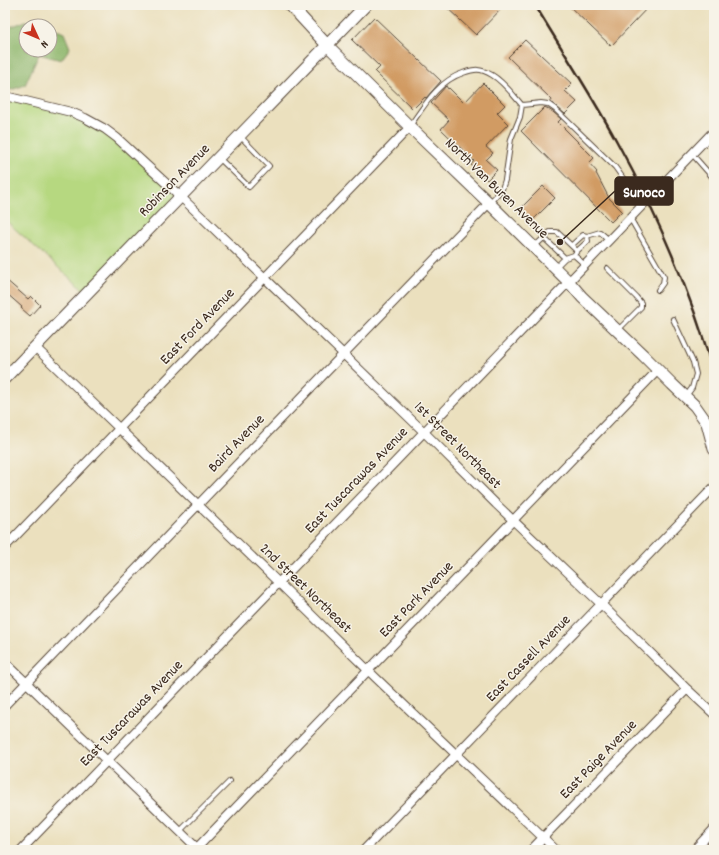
<svg xmlns="http://www.w3.org/2000/svg" width="719" height="855" font-family="Dekko,sans-serif">
  <style>
    .green { fill: #b6d880; stroke: #78814f }
    .forest { fill: #90b86e; stroke: #667146 }
    .building { fill: #d19b63 }
    .lines { fill: none; stroke-linecap: round; stroke-linejoin: round }
    .lane-casing { stroke: #554536; stroke-width: 6 }
    .street-casing { stroke: #554536; stroke-width: 10 }
    .secondary-casing { stroke: #554536; stroke-width: 13 }
    .lane { stroke: #fff; stroke-width: 4 }
    .street { stroke: #fff; stroke-width: 8 }
    .secondary { stroke: #fff; stroke-width: 11 }
    .rail { stroke: #3b2a1e; stroke-width: 2.5 }
    .labels { text-anchor: middle; dominant-baseline: central; stroke-width: 3; stroke-linejoin: round; paint-order: stroke }
    .street-label { font-size: 15px; fill: #3b2a1e; stroke: #f7f3e8 }
    .leader { fill: none; stroke: #3b2a1e; stroke-width: 1.5 }
    .callout-dot { fill: #3b2a1e; stroke: #f7f3e8; stroke-width: 1.5 }
    .callout { fill: #3b2a1e; stroke: #3b2a1e; stroke-width: 1.5 }
    .callout-label { font-size: 16px; text-anchor: middle; font-weight: bold; fill: #fff }
  </style>
  <rect width="100%" height="100%" fill="#f7f3e8"/>
  <filter id="ink" filterUnits="userSpaceOnUse"><feTurbulence type="fractalNoise" baseFrequency=".025" numOctaves="2"/><feDisplacementMap in="SourceGraphic" scale="8" xChannelSelector="R" yChannelSelector="G"/><feConvolveMatrix kernelMatrix="1 2 1 2 8 2 1 2 1" color-interpolation-filters="sRGB"/></filter>
  <filter id="wash" filterUnits="userSpaceOnUse"><feTurbulence type="fractalNoise" baseFrequency=".012" numOctaves="4" result="noise"/><feDisplacementMap in="SourceGraphic" scale="16" xChannelSelector="R" yChannelSelector="G"/><feGaussianBlur stdDeviation="0.9" result="paint"/><feColorMatrix in="noise" values="0 0 0 0 0 0 0 0 0 0 0 0 0 0 0 0 0 1.4 0 .05"/><feComposite in="paint" operator="in"/></filter>
  <g filter="url(#wash)">
    <rect width="100%" height="100%" fill="#ebe0be"/>
    <!-- green -->
    <path class="green" d="M5 96 50 106 105 129 181 197 87 293 5 220Z"/>
    <!-- forest -->
    <path class="forest" d="M26 21 47 26H26V50H50V27L64 33 70 48 61 60 39 54 25 85 11 90 5 88V29Z"/>
    <g id="blocks">
      <!-- building -->
      <path class="building" d="M444 5H505L476 35Z
        M568 5H650L611 46Z
        M374 17 441 81 426 98 425 97 413 109 375 72 380 67 352 40Z
        M525 40 572 84 565 91 577 102 565 114 551 102 552 100 508 57Z
        M483 83 505 105 497 113 508 124 486 147 493 153 486 160 497 170 487 180 471 165 474 161 441 129 449 120 431 103 446 86 448 89 449 88 464 103Z
        M545 107 553 112 561 119 558 122 594 158 589 163 597 172 596 173 609 198 622 211 611 222 521 131Z
        M543 186 555 198 533 220 521 208Z
        M5 279 28 299 31 296 40 305 30 316 21 308 22 307 5 292Z"/>
    </g>
  </g>
  <g filter="url(#ink)">
    <use href="#blocks" fill-opacity="0" stroke="#554536" stroke-width="1"/>
    <g class="lines">
      <defs>
        <path id="lane" d="M5 8 8 5
          M522 105 541 103 548 104 555 109 615 167 625 181 631 195 640 207
          M410 126C424 106 438 81 463 73 475 69 480 68 492 75 504 82 513 95 522 105L520 117 511 139 505 180 502 189 495 197 490 202
          M692 154 714 179
          M219 158 249 187 269 166 240 136
          M630 218 664 277 663 283 658 290
          M544 238 565 258
          M572 245 583 235 587 236
          M534 247 550 232H557L577 251 588 241 587 236 600 232 609 240
          M574 255 585 265
          M556 267 565 258 574 255 577 251
          M607 268 636 297 641 303V307L618 330
          M673 319 693 362 696 374 692 388 686 396
          M180 831 230 781"/>
        <path id="street" d="M5 96 71 112 85 118 105 129 117 138 181 197 424 432 496 504 601 604 687 689 714 714
          M35 347 279 583 376 678 556 850
          M5 547 410 127
          M5 662 199 850
          M5 705 489 203
          M21 850 585 265 711 134 714 132
          M195 850 658 370
          M364 850 714 487
          M531 850 687 689
          M694 850 714 829"/>
        <path id="secondary" d="M290 5 327 45 410 127 489 203 569 282 582 297 643 355 672 384 695 406 707 423 714 449
          M5 378 366 5"/>
      </defs>
      <!-- lane casing -->
      <use href="#lane" class="lane-casing"/>
      <!-- street casing -->
      <use href="#street" class="street-casing"/>
      <!-- secondary casing -->
      <use href="#secondary" class="secondary-casing"/>
      <!-- lane -->
      <use href="#lane" class="lane"/>
      <!-- street -->
      <use href="#street" class="street"/>
      <!-- secondary -->
      <use href="#secondary" class="secondary"/>
      <!-- rail -->
      <path class="rail" d="M535 5C562 50 591 94 616 140 657 214 691 292 714 374"/>
    </g>
  </g>
  <g class="labels">
    <!-- street labels -->
    <g class="street-label">
      <text transform="translate(175 181) rotate(-46)">Robinson Avenue</text>
      <text transform="translate(496 189) rotate(44)">North Van Buren Avenue</text>
      <text transform="translate(198 327) rotate(-46)">East Ford Avenue</text>
      <text transform="translate(237 444) rotate(-46)">Baird Avenue</text>
      <text transform="translate(457 446) rotate(45)">1st Street Northeast</text>
      <text transform="translate(357 481) rotate(-46)">East Tuscarawas Avenue</text>
      <text transform="translate(305 589) rotate(44)">2nd Street Northeast</text>
      <text transform="translate(417 600) rotate(-46)">East Park Avenue</text>
      <text transform="translate(529 659) rotate(-46)">East Cassell Avenue</text>
      <text transform="translate(132 714) rotate(-46)">East Tuscarawas Avenue</text>
      <text transform="translate(599 760) rotate(-46)">East Paige Avenue</text>
    </g>
  </g>
  <!-- callouts -->
  <path class="leader" d="M560 242L615 191"/>
  <circle class="callout-dot" cx="560" cy="242" r="4"/>
  <rect class="callout" x="615" y="177" width="58" height="28" rx="4"/>
  <g class="callout-label">
    <text x="644" y="197">Sunoco</text>
  </g>
  <!-- margin -->
  <rect width="719" height="855" fill="none" stroke="#f7f3e8" stroke-width="20"/>
  <!-- north arrow -->
  <g transform="translate(38 38) rotate(134)"><circle r="19" fill="#f7f3e8" stroke="#aca397"/>
  <path d="M0-3L7 15L0 10L-7 15Z" fill="#c8321e"/>
  <text y="-6" font-size="11" font-weight="bold" text-anchor="middle" fill="#3b2a1e">N</text>
  </g>
</svg>
